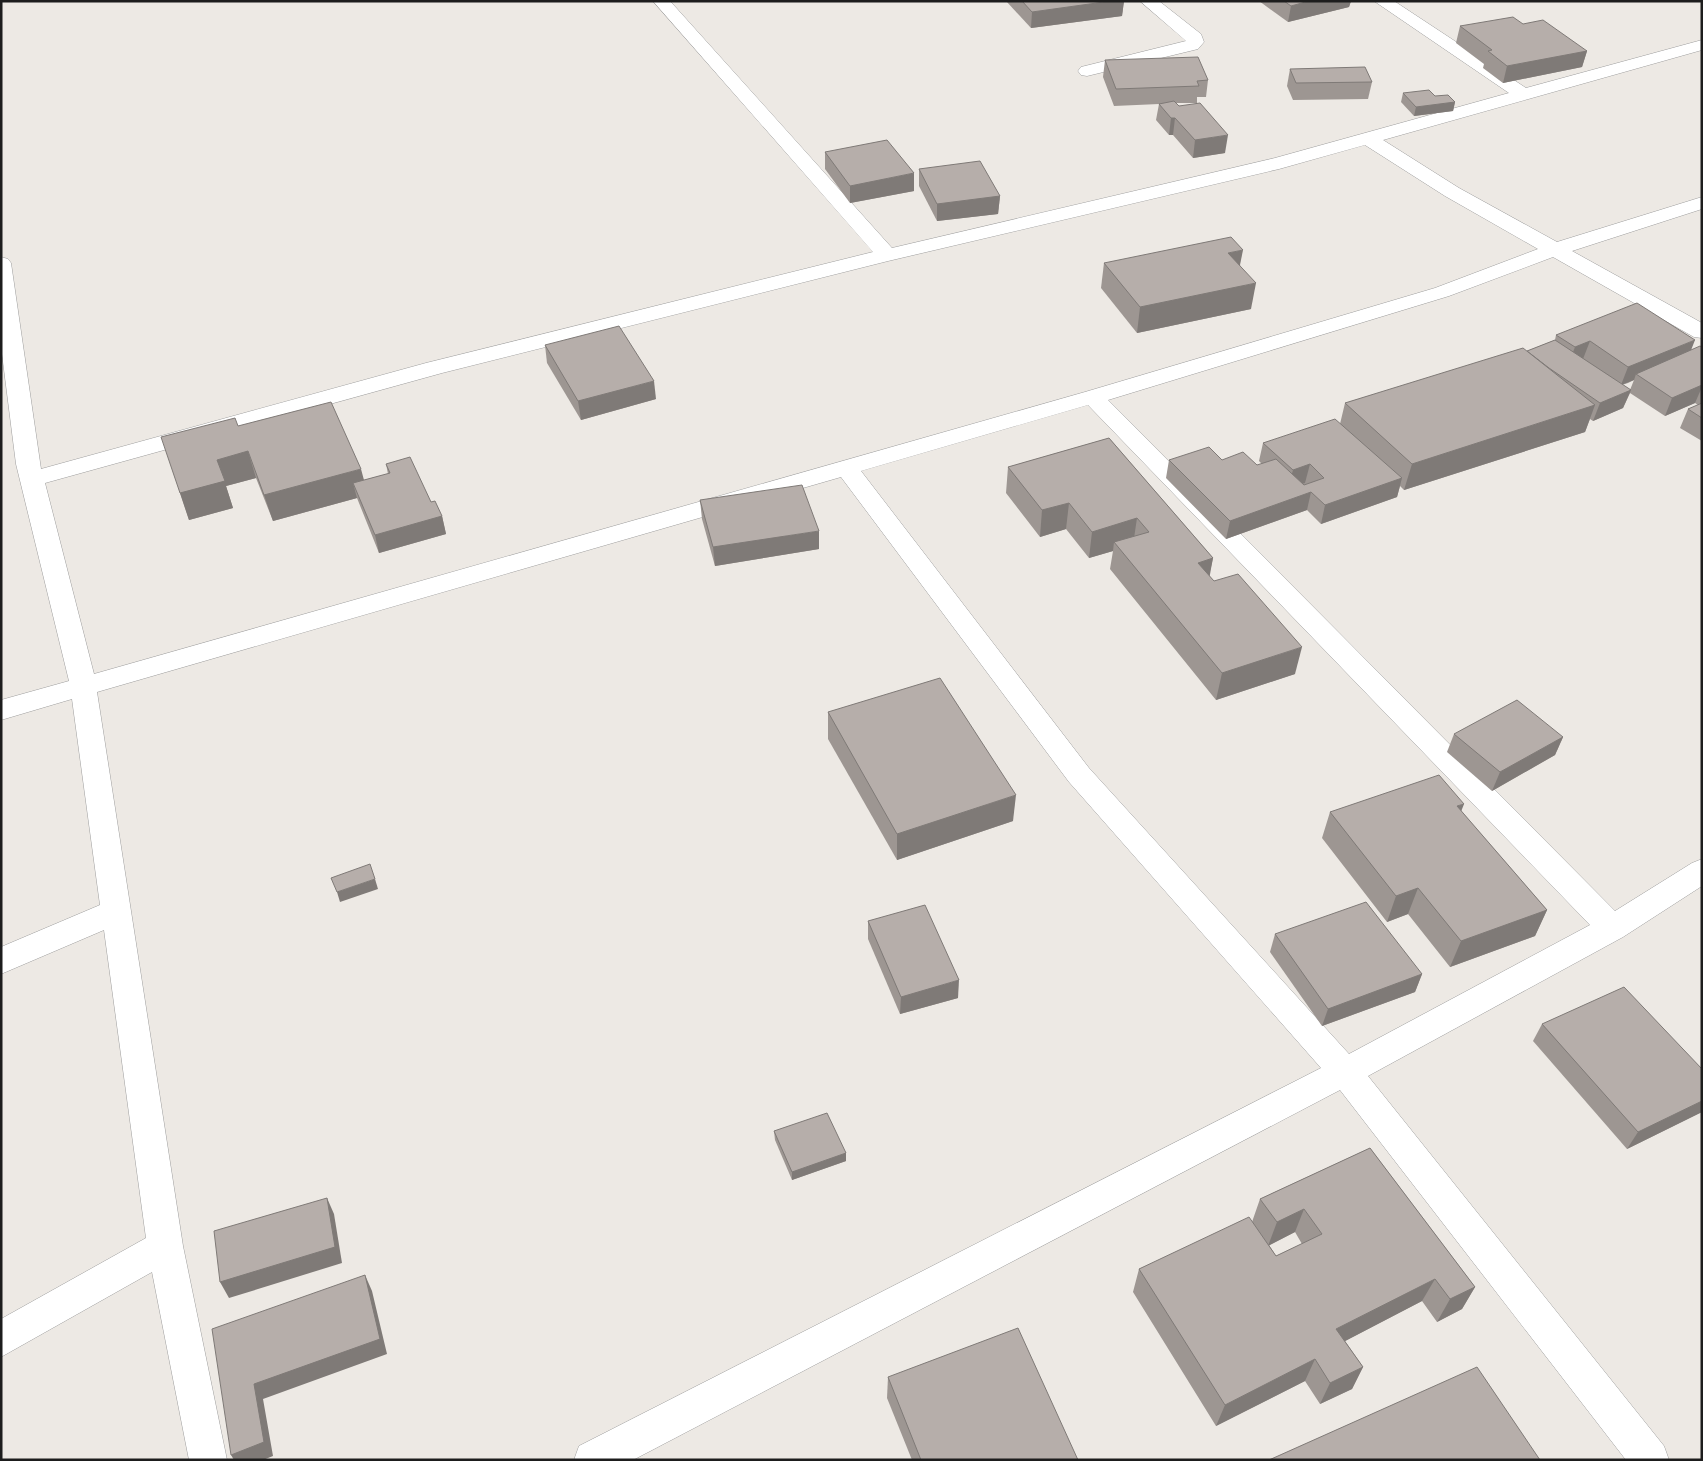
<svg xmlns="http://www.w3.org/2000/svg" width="1703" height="1461" viewBox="0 0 1703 1461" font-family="Ubuntu,sans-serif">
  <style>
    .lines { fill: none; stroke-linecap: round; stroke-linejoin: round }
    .street-casing { stroke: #9e9e9e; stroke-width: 1 }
    .street { fill: #fff; fill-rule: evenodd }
    .wall { fill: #9d9692; fill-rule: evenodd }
    .shaded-wall { fill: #7f7a77 }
    .building { fill: #b6aeaa; stroke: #7f7a77 }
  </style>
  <rect width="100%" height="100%" fill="#ede9e4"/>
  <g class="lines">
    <defs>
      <g id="street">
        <path d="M653,1H670L892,248L1275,158L1509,93L1374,1H1394L1526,88L1702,40V50L1383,140L1459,188L1557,242L1702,197V209L1572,251L1702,323V338L1694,337L1553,257L1449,296L1108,400L1615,911L1692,863L1702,859V886L1623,937L1368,1076L1664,1446L1669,1460H1626L1340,1090L633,1460H574L579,1446L1321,1068L1069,782L841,477L97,692L183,1246L227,1460H189L152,1272L1,1357V1319L146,1238L104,930L1,974V947L100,905L72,699L1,720V700L69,681L16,464L1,346V257L8,259L11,263L41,469L426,363L873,252ZM1365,145L1445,196L1538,249L1435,288L1085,392L94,674L45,483L442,373L888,261L1279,169ZM1088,405L1590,925L1349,1054L1089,768L861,471Z"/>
        <path d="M1140,1H1159L1201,34L1204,42L1198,49L1087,76L1081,75L1078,71L1081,67L1186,41Z"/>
      </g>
    </defs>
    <use href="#street" class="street-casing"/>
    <use href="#street" class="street"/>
  </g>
  <g class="wall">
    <path d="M1006,1H1124L1122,16L1031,28Z"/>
    <path d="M1259,1H1351L1349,7L1288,22Z"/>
    <path d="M1523,24L1587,51L1582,67L1503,83L1483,68L1484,64L1456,43L1460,26Z"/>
    <path d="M1105,60L1208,80L1206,97H1197V103H1176L1225,153L1193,158L1173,135H1169L1156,120L1159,104L1114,106L1103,77Z"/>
    <path d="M1290,69L1372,82L1368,99L1293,100L1287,86Z"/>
    <path d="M1403,93L1435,96L1455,102L1453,111L1414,116L1401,102Z"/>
    <path d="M825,152L914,191L850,203L825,169Z"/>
    <path d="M919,169L1000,196L998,214L937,221L919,186Z"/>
    <path d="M1104,263L1240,265L1251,309L1137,333L1101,288Z"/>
    <path d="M1556,335L1691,350L1702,347V441L1680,428L1688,409L1698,405L1695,403L1665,416L1630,393L1623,408L1593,421L1590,419L1585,432L1404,490L1400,486L1397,497L1321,524L1307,510L1226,539L1166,478L1169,460H1222L1257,465L1262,464L1259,461L1263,443L1340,424L1345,403L1527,351L1555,340ZM1634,380L1630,390L1622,385L1628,383Z"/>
    <path d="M545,345L656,399L581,420L547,363Z"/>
    <path d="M238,426L364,480L388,474L386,464L431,502L442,516L446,534L379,553L357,498L273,521L256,478L226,486L233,508L189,520L180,493Z"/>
    <path d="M1109,438L1213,558L1209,576L1295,674L1216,700L1110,569L1113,551L1089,558L1066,529L1040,537L1006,493L1008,467Z"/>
    <path d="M700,500L819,549L715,566L702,519Z"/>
    <path d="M828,712L1013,821L897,860L828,739Z"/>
    <path d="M1454,734L1563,737L1555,755L1492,791L1447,752Z"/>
    <path d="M1461,811L1547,910L1535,936L1450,967L1408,914L1387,922L1322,838L1330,812Z"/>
    <path d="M868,921L958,998L900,1014L868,939Z"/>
    <path d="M1275,934L1422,974L1415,992L1322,1026L1270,952Z"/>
    <path d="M1542,1024L1702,1069V1112L1627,1149L1533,1041Z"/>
    <path d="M774,1131L846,1153V1161L792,1180L775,1140Z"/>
    <path d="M1370,1148L1475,1287L1462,1309L1437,1322L1422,1301L1345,1341L1363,1367L1352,1389L1320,1404L1305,1381L1216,1426L1133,1292L1139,1269L1252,1222L1260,1199ZM1295,1232L1302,1244L1276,1256L1269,1245Z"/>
    <path d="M888,1377L1078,1460H912L887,1398Z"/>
  </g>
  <g class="shaded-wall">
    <path d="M1111,1H1124L1122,16L1031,28L1032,12Z"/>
    <path d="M1309,1H1351L1349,7L1288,22L1291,6Z"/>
    <path d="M1587,51L1582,67L1503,83L1507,66Z"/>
    <path d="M1455,102L1453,111L1414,116L1416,107Z"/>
    <path d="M1171,118H1175L1173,135H1169Z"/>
    <path d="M1228,135L1225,153L1193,158L1195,140Z"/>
    <path d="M914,173V191L850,203V186Z"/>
    <path d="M1000,196L998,214L937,221V204Z"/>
    <path d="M1243,250L1238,275L1228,253Z"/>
    <path d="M1256,283L1251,309L1137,333L1140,307Z"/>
    <path d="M1695,340L1688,358L1636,374L1634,380L1621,385L1628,367Z"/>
    <path d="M1590,341L1583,359L1568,365L1575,347Z"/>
    <path d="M654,381L656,399L581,420L578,401Z"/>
    <path d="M1702,385V387L1695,403L1665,416L1672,398Z"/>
    <path d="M1631,390L1623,408L1593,421L1600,403Z"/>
    <path d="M1595,405L1585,432L1404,490L1412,464Z"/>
    <path d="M248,451L256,478L226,486L233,508L189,520L180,493L217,460Z"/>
    <path d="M1310,464L1305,483L1288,488L1293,470Z"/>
    <path d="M361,469L368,495L353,483L357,498L273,521L264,495Z"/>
    <path d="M1402,478L1397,497L1321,524L1325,505Z"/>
    <path d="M1311,492L1307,510L1226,539L1230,521Z"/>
    <path d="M1069,503L1066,529L1040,537L1042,510Z"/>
    <path d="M442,516L446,534L379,553L375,535Z"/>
    <path d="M1137,518L1133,545L1114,542L1113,551L1089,558L1092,532Z"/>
    <path d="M819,531V549L715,566L713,547Z"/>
    <path d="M1213,558L1208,585L1198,563Z"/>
    <path d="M1302,647L1295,674L1216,700L1222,673Z"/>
    <path d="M1563,737L1555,755L1492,791L1500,772Z"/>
    <path d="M1016,795L1013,821L897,860V834Z"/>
    <path d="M1464,804L1454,830L1457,806Z"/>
    <path d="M375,879L378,889L340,902L337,892Z"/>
    <path d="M1418,888L1408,914L1387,922L1396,896Z"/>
    <path d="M1547,910L1535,936L1450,967L1461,941Z"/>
    <path d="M1422,974L1415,992L1322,1026L1328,1009Z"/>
    <path d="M959,980L958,998L900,1014L901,997Z"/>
    <path d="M1702,1101V1112L1627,1149L1638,1132Z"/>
    <path d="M846,1153V1161L792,1180V1172Z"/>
    <path d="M327,1198L334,1214L342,1263L229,1298L220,1282Z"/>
    <path d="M1304,1209L1295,1232L1268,1246L1277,1222Z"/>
    <path d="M365,1275L372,1291L387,1354L263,1399L273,1456L263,1460H234L231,1455L254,1384Z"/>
    <path d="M1435,1279L1422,1301L1326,1351L1336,1329Z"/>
    <path d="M1475,1287L1462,1309L1437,1322L1450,1299Z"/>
    <path d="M1315,1359L1305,1381L1216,1426L1225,1405Z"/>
    <path d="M1363,1367L1352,1389L1320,1404L1330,1383Z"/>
  </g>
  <g class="building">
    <path d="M1022,1H1111L1032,12Z"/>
    <path d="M1284,1H1309L1291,6Z"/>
    <path d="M1513,17L1523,24L1543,20L1587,51L1507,66L1488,51L1492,50L1460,26Z"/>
    <path d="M1198,57L1208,80L1197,81L1199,86L1116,89L1105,60Z"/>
    <path d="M1365,67L1372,82L1296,83L1290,69Z"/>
    <path d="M1429,90L1435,96L1448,95L1455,102L1416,107L1403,93Z"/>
    <path d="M1174,101L1179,106L1200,103L1228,135L1195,140L1175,118H1171L1159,104Z"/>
    <path d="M887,140L914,173L850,186L825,152Z"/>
    <path d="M980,161L1000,196L937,204L919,169Z"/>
    <path d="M1231,237L1243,250L1228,253L1256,283L1140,307L1104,263Z"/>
    <path d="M1637,303L1695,340L1628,367L1590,341L1575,347L1556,335Z"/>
    <path d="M619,326L654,381L578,401L545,345Z"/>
    <path d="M1555,340L1631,390L1600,403L1549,368L1527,351Z"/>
    <path d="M1700,346L1702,347V385L1672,398L1636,374Z"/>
    <path d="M1523,348L1595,405L1412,464L1345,403Z"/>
    <path d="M331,402L361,469L264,495L248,451L217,460L225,481L180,493L161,437L235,418L238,426Z"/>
    <path d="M1702,403V418L1688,409Z"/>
    <path d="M1335,419L1402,478L1325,505L1311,492L1230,521L1169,460L1209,447L1222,460L1243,452L1257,465L1276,459L1304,485L1324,478L1310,464L1293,470L1263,443Z"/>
    <path d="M1109,438L1213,558L1198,563L1214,581L1238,574L1302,647L1222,673L1114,542L1149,532L1137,518L1092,532L1069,503L1042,510L1008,467Z"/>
    <path d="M410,457L431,502L435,501L442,516L375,535L353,483L390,473L386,464Z"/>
    <path d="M802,485L819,531L713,547L700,500Z"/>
    <path d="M940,678L1016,795L897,834L828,712Z"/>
    <path d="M1517,700L1563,737L1500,772L1454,734Z"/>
    <path d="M1439,775L1464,804L1457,806L1547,910L1461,941L1418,888L1396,896L1330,812Z"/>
    <path d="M370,864L375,879L337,892L331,878Z"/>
    <path d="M1366,902L1422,974L1328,1009L1275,934Z"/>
    <path d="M925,905L959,980L901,997L868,921Z"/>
    <path d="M1624,987L1702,1069V1101L1638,1132L1542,1024Z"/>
    <path d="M827,1113L846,1153L792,1172L774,1131Z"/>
    <path d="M1370,1148L1475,1287L1450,1299L1435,1279L1336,1329L1363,1367L1330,1383L1315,1359L1225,1405L1139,1269L1249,1217L1276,1256L1322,1234L1304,1209L1277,1222L1260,1199Z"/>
    <path d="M327,1198L335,1247L220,1282L214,1231Z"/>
    <path d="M365,1275L380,1339L254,1384L264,1442L231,1455L212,1329Z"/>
    <path d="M1018,1328L1078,1460H921L888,1377Z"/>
    <path d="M1477,1367L1540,1460H1269Z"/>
  </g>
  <rect width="1703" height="1461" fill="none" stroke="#1d1d1d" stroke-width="5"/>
</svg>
